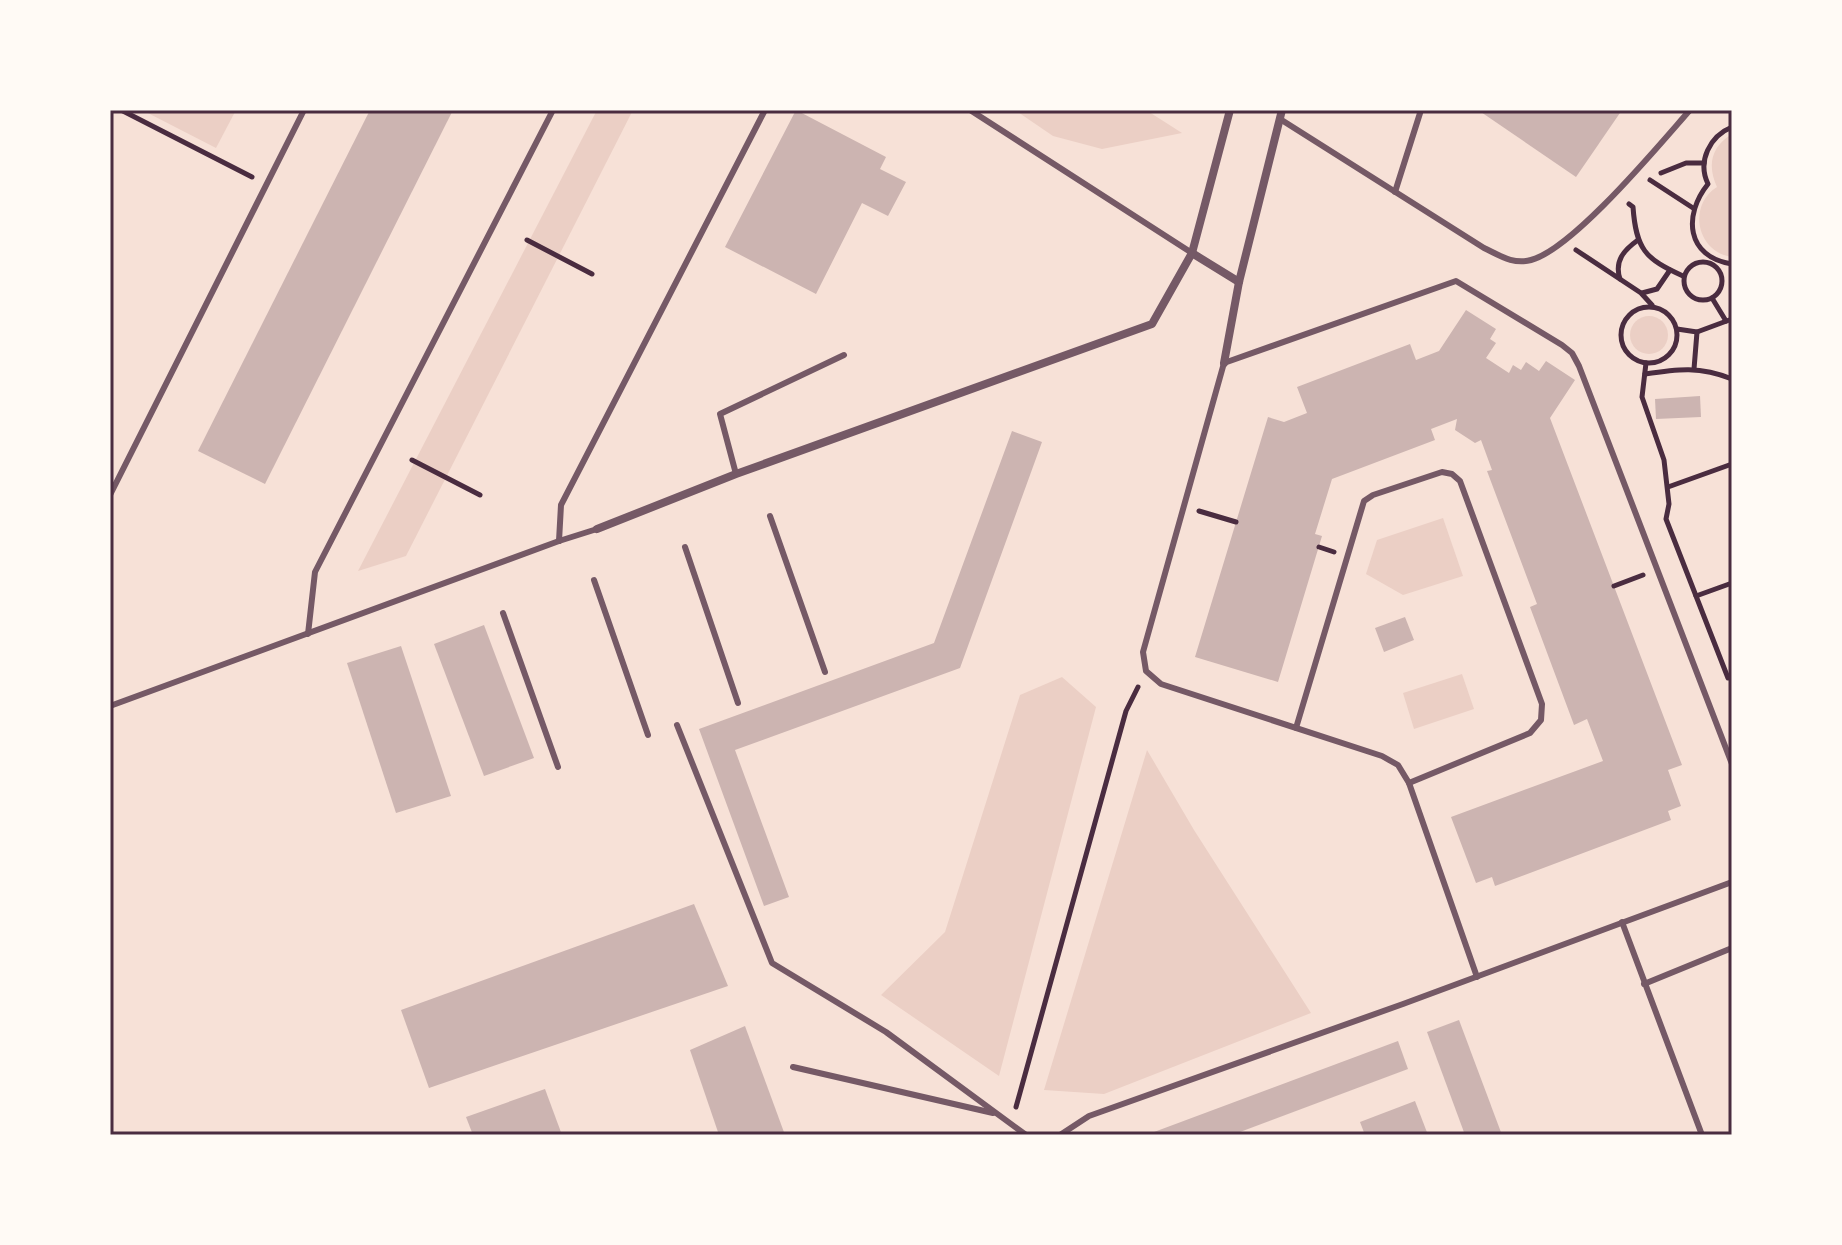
<svg xmlns="http://www.w3.org/2000/svg" width="1842" height="1245" viewBox="0 0 1842 1245" font-family="'Alegreya Sans',sans-serif">
  <style>
    .green { fill: #ebcfc5 }
    .building { fill: #ccb4b1 }
    .lines { fill: none; stroke-linecap: round; stroke-linejoin: round }
    .path { stroke: #4a2c40; stroke-width: 5 }
    .service { stroke: #755966; stroke-width: 6 }
    .minor { stroke: #755966; stroke-width: 8 }
    .neatline { fill: none; stroke: #4a2c40; stroke-width: 3 }
  </style>
  <rect width="100%" height="100%" fill="#f7e1d7"/>
  <g class="green">
    <path d="M142,110H236L216,148Z"/>
    <path d="M597,110H633L406,556L358,571Z"/>
    <path d="M1015,110H1146L1182,133L1102,149L1053,136Z"/>
    <path d="M1732,134V257C1697,252 1687,206 1717,187C1707,165 1711,147 1732,134Z"/>
    <circle cx="1649" cy="335" r="19"/>
    <path d="M1443,518L1463,576L1403,595L1366,574L1377,540Z"/>
    <path d="M1462,674L1474,709L1414,729L1403,693Z"/>
    <path d="M1062,677L1096,707L999,1076L881,995L945,932L1020,695Z"/>
    <path d="M1147,750L1194,830L1311,1013L1104,1094L1044,1090Z"/>
  </g>
  <g class="building">
    <path d="M370,110H453L265,484L198,451Z"/>
    <path d="M796,110L886,157L880,169L906,182L888,216L862,203L816,294L725,247Z"/>
    <path d="M1478,110H1622L1576,177Z"/>
    <path d="M1466,310L1496,329L1490,339L1496,343L1486,358L1509,373L1513,365L1521,370L1526,362L1539,371L1546,361L1575,380L1550,418L1682,765L1668,770L1681,806L1668,811L1671,820L1495,886L1492,877L1476,883L1451,817L1603,761L1587,719L1574,725L1530,607L1537,604L1487,471L1492,470L1481,440L1475,443L1455,430L1457,419L1431,429L1435,440L1332,479L1315,534L1322,536L1278,682L1195,657L1268,417L1284,422L1307,413L1297,387L1410,344L1416,360L1439,351Z"/>
    <path d="M1700,396L1701,417L1656,419L1655,399Z"/>
    <path d="M1012,431L1042,442L960,668L735,750L789,897L764,906L699,729L934,643Z"/>
    <path d="M1405,617L1414,640L1384,652L1375,628Z"/>
    <path d="M484,625L534,758L484,776L434,644Z"/>
    <path d="M401,646L451,796L396,813L347,663Z"/>
    <path d="M694,904L728,986L429,1088L401,1010Z"/>
    <path d="M1459,1020L1502,1135H1465L1427,1032Z"/>
    <path d="M745,1026L785,1135H719L690,1050Z"/>
    <path d="M1398,1041L1408,1069L1232,1135H1146Z"/>
    <path d="M545,1089L562,1135H473L466,1117Z"/>
    <path d="M1415,1101L1428,1135H1365L1360,1122Z"/>
  </g>
  <g class="lines">
    <g class="path">
      <path d="M121,110L252,177"/>
      <path d="M1732,127C1710,136 1697,161 1708,184C1683,215 1686,257 1732,264"/>
      <path d="M1661,173L1686,163H1704"/>
      <path d="M1650,180L1693,208"/>
      <path d="M1629,204L1633,207C1636,249 1645,259 1683,276"/>
      <path d="M527,240L592,274"/>
      <path d="M1576,250L1641,293L1652,305"/>
      <circle cx="1703" cy="281" r="19"/>
      <path d="M1620,279C1614,261 1624,250 1638,240"/>
      <path d="M1642,293L1657,289L1670,270"/>
      <path d="M1712,298L1726,321"/>
      <circle cx="1649" cy="335" r="28"/>
      <path d="M1677,329L1697,332L1732,319"/>
      <path d="M1646,363L1642,397L1664,460L1669,504L1666,519L1728,678L1732,677"/>
      <path d="M1694,369L1697,332"/>
      <path d="M1645,374C1678,369 1700,366 1732,379"/>
      <path d="M412,460L480,495"/>
      <path d="M1668,487L1732,464"/>
      <path d="M1199,511L1236,522"/>
      <path d="M1319,547L1334,552"/>
      <path d="M1614,586L1643,575"/>
      <path d="M1696,596L1732,583"/>
      <path d="M1016,1107L1126,711L1138,687"/>
    </g>
    <g class="service">
      <path d="M970,110L1192,253"/>
      <path d="M1280,119L1484,248C1499,255 1513,265 1531,260C1573,249 1659,145 1690,110"/>
      <path d="M1395,192L1421,110"/>
      <path d="M736,474L720,414L844,355"/>
      <path d="M110,495L304,110"/>
      <path d="M770,516L825,672"/>
      <path d="M559,541L561,505L765,110"/>
      <path d="M685,547L738,703"/>
      <path d="M594,580L648,735"/>
      <path d="M503,613L558,767"/>
      <path d="M308,634L315,572L553,110"/>
      <path d="M110,706L559,541L597,529"/>
      <path d="M677,725L772,963L886,1032L1026,1135"/>
      <path d="M1296,728L1364,501L1373,495L1442,472L1452,474L1460,481L1542,704L1541,720L1530,733L1409,783"/>
      <path d="M1622,922L1702,1135"/>
      <path d="M1477,977L1409,783L1398,765L1382,756L1161,684L1146,671L1143,652L1224,363L1456,281L1562,345L1572,353L1579,366L1732,764"/>
      <path d="M1644,984L1732,948"/>
      <path d="M793,1067L993,1113"/>
      <path d="M1060,1135L1089,1116L1403,1004L1732,882"/>
    </g>
    <g class="minor">
      <path d="M1192,253L1239,282"/>
      <path d="M1224,363L1239,282L1282,110"/>
      <path d="M597,529L736,474L1152,324L1192,253L1230,110"/>
    </g>
  </g>
  <rect width="1842" height="1245" fill="none" stroke="#fffaf5" stroke-width="224"/>
  <rect x="112" y="112" width="1618" height="1021" class="neatline"/>
</svg>
